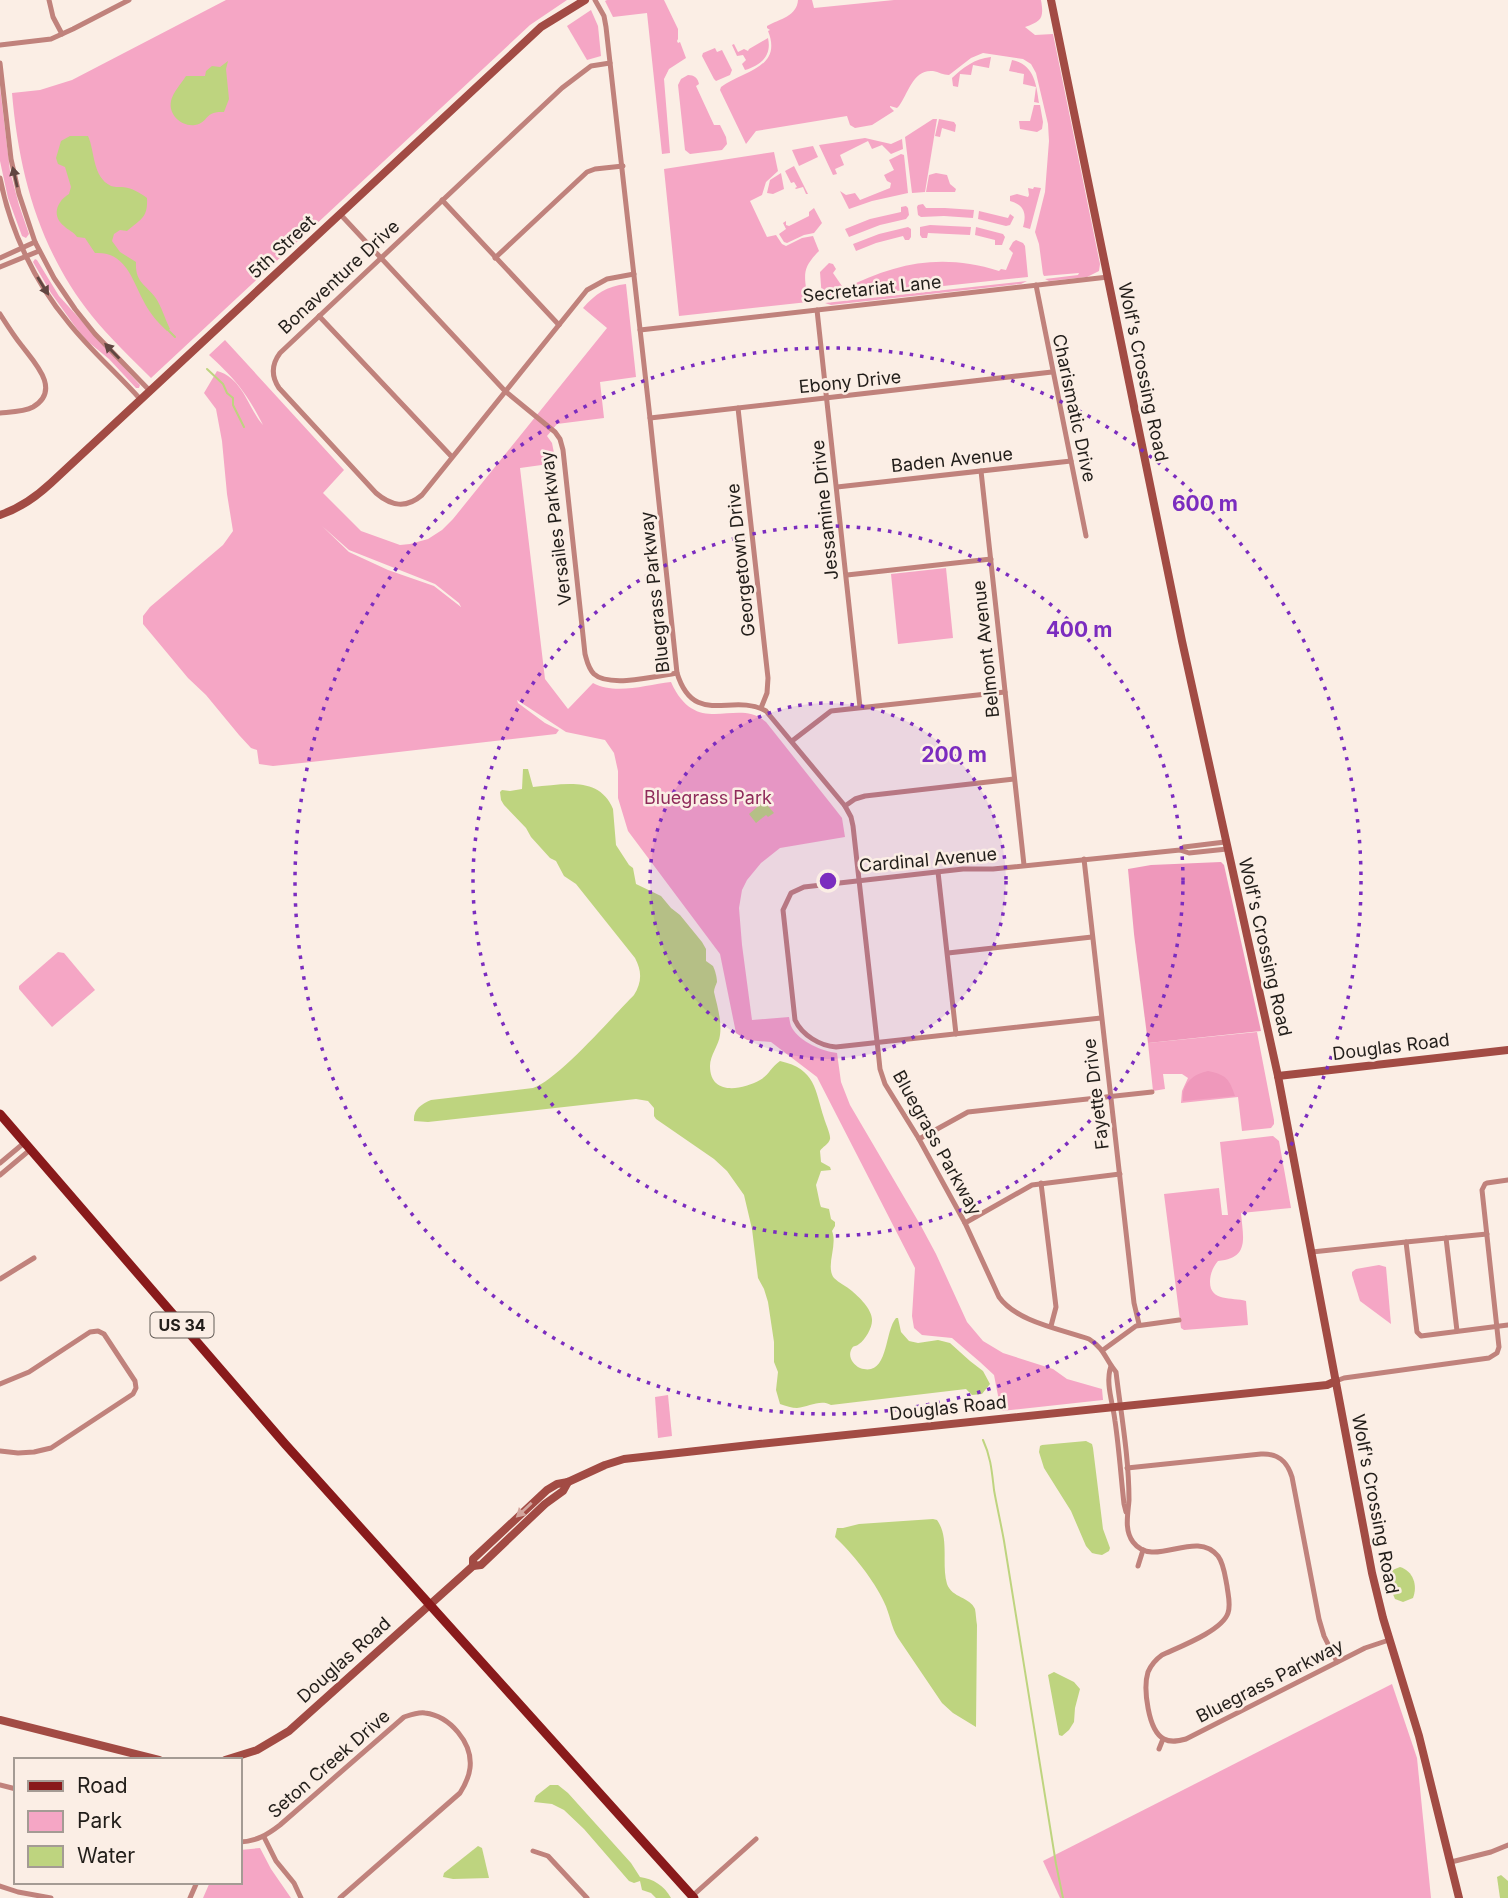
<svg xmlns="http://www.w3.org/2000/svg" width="1508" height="1898" viewBox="0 0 1508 1898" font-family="Inter,sans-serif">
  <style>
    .green { fill: #f5a6c5; fill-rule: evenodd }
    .forest { fill: #ef98bb }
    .water { fill: #bed47f }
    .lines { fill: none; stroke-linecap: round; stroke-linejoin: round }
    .stream { stroke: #bed47f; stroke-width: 2 }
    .street { stroke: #c0827c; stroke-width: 5 }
    .secondary { stroke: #a24b44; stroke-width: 8 }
    .primary { stroke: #891a1b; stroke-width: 9 }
    .oneway { fill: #614641 }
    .oneway2 { fill: #d3a59d }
    .ring { fill: none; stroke: #7b2cbf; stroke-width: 3.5; stroke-dasharray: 3.5 7 }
    .labels { text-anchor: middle; stroke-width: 5; stroke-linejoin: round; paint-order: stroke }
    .shield { fill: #fbeee5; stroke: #635c57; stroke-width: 2 }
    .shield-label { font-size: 16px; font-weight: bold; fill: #221e1a }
    .street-label { font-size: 18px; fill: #221e1a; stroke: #fbeee5 }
    .park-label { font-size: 18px; fill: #8e2a5a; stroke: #fbeee5 }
    .centre { fill: #7b2cbf; stroke: #fbeee5; stroke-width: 3.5 }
    .ring-label { font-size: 21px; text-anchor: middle; font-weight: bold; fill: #7b2cbf; stroke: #fbeee5; stroke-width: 5; stroke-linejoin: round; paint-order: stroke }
  </style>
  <rect width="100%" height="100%" fill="#fbeee5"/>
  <g class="green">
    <path d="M226,0H567L530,25L151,378C131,358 110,338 92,316C40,251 19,175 12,93L40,90L72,80Z"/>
    <path d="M607,0H664L678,29V39L677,41L678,43L680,42L686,58L669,69L664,79L670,153L662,154L647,13L613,17L605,1Z"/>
    <path d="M798,0H812L814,8L894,0H1041C1044,18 1042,21 1025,27L1035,35L1053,34L1100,264L1099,271L1087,277L1049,281L1045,279L1078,275L1079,273L1044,276L1043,274L1039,244L1035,232L1045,192L1049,141L1048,124L1036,73L1031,64L1023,59L983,53L971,58L949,75C943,75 939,72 933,71C913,69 908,94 899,106L897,108L890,106V107L894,111L872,125L855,128L850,125L847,116L756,131L746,144L720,90L721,87C743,71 783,68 768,31L770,30L767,28V26C780,19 797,16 798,0Z"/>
    <path d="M591,10L598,26L601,56L587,60L567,26Z"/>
    <path d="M768,38C772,56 761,65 745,70L742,64L746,60L743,55L737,56L732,45L734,44L738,52L744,49L748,51L749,49Z"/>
    <path d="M715,48L717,52L722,50L732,70L730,75L716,81L714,79L702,56L703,53Z"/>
    <path d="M991,57L989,68L973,65L971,75L960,74L958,87L953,86L952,78C964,67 974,59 991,57Z"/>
    <path d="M1012,60C1034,65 1036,83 1039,103L1034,102L1036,87L1023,84L1024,74L1009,71Z"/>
    <path d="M688,75C694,75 698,78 699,84L696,86L714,125H720L726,137L727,144L722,150L690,154L685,150L678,85L681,79Z"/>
    <path d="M0,87L10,171L19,205L29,234L26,238L22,236L8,198L0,161Z"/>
    <path d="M1034,105H1040L1043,122L1042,129L1037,132L1020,129L1019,121H1030Z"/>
    <path d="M933,119H937L925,192L912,193L905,137Z"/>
    <path d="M939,119L954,122L956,125L955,132L942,128L940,137L935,136Z"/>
    <path d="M865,138L891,144L902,139L903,149L891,154L882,145L872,149L868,141L840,155L844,165L835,169L837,174L833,175L819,145Z"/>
    <path d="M813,146L818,157L799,166L792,150Z"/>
    <path d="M774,152L778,171L766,182L762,195L750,201L767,237L776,235L782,244L786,246L802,238L813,236L819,251C800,270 805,276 808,302L679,316L664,169Z"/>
    <path d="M901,154L904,155L908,193L872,201L849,209L840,191L846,195L855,193L860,200L890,188L891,183L887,181L884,175L894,170L889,160Z"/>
    <path d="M794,166L808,194H806L803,187L796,189L795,188L797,187L794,182L791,183L785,171Z"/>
    <path d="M781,173L784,189L773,194L767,193L770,180Z"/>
    <path d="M936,173L947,175L950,184L956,189L955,192H926L929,175Z"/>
    <path d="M1034,187L1041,188L1030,229L1023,227C1027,213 1024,205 1010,201V196L1017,194L1028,197L1029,195L1028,188L1033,189Z"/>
    <path d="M923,204L926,208H945L974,210L973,218L944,216L921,217L918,215L917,207L918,205Z"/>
    <path d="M906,206L908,208L909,215L906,219L880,225L849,237L845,229L870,219L901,212V207Z"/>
    <path d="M814,208L822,223L814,233L804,235L787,243L784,242L779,234L786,229L783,223L786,221V225L789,226L809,216V212Z"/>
    <path d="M979,211L1008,218L1010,214L1014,217L1010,225L1006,226L978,219Z"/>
    <path d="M930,225L971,227L970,235L928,233L927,238H922L920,235V227Z"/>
    <path d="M908,227L911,229V237L909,240H905L903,236L876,243L856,251L853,244L879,234Z"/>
    <path d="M976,227L1003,234L1005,237L1002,245H995V240L975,235Z"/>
    <path d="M1016,240L1023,243L1025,246L1028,277L822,299L820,272L829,263L833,264L836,269L833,273L844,289C896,263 941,253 999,271L1001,269L1006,270L1013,253L1009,249L1013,242Z"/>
    <path d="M35,259L37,260L59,296L140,385L139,388H136L109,359L86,340L74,325L51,293L33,262Z"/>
    <path d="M1027,281L1021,284L831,305L825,303Z"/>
    <path d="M626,284L636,377L600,382L604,418L557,424L547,436L552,443L556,463L520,468L545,679L568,709L593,683C615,695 646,685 671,682C697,740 737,696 766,722L835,809L842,818L845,837L780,848L761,863L747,880L742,890L739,908L742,945L752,1020L789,1017C790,1021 790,1025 792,1028C800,1042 822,1051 837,1053L841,1082L850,1105L921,1226L936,1254L967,1322L983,1341L1003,1353L1053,1369L1067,1379L1102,1389L1103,1400L1001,1411L994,1375L980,1362L952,1338L922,1335L914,1328L912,1316L915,1268L817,1077L771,1042L747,1040L736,1033L720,954L628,831L618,798V771L614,753L605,740L566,732L517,700L518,703L545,723L559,730L556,734L311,762L273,766L259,764L257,750L251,748L239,735L206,695L188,678L143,624V616L150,607L223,545L233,531L227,494L222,441L216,409L204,393L217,371C243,378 248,408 263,425C247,393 235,379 209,355L225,340L344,470L323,493L361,531L400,545L410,544L428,539L442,530L453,519L607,328L583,308C595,294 607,286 626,284ZM322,526L349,550L435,584L459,603L461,607L434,586L388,570L349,552Z"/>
    <path d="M946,568L953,638L898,644L891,574Z"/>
    <path d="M58,952L64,953L95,990L52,1027L19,989V986Z"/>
    <path d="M1257,1032L1274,1120V1124L1271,1128L1242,1131L1238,1097L1181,1103L1182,1091L1188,1078L1182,1074H1163L1165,1089L1153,1091L1148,1043Z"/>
    <path d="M1273,1136L1279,1141L1291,1208L1241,1213C1243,1238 1250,1258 1218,1261C1213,1267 1210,1274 1210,1282C1210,1302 1232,1297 1246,1301L1248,1325L1184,1330L1181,1328L1164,1194L1219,1188L1222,1215H1228L1220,1142Z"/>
    <path d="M1379,1265L1386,1267L1391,1324L1360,1301L1352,1275V1272L1356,1269Z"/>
    <path d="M668,1395L672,1436L658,1438L655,1397Z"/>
    <path d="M1392,1684L1417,1758L1431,1898H1060L1043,1861Z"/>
    <path d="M260,1848L271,1869L291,1898H203L210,1882H240V1850Z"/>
  </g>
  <g class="forest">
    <path d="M1221,862L1224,865L1261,1031L1148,1043L1134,934L1128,869L1151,865Z"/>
    <path d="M1208,1071C1227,1075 1229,1079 1235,1096L1183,1101C1181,1084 1193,1074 1208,1071Z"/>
  </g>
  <g class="water">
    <path d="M228,61L226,69L229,99L224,112C203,111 210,122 195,125C182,127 168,115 171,101C173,92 181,84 186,76H205L206,71L212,66L220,67Z"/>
    <path d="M70,136H88C95,151 92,177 111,186C113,187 119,187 122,187C132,188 139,192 147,198C148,218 141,219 127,231L120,230L114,234L112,241L120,252L136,262C135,282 145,284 155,297C161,305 165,319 170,329L167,331C157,322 149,312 143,300C132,279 125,251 95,253L85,238L77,237C73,231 69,231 64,226C51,216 57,201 69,194L71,187L65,167L58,164L56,158L61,141Z"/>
    <path d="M523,769H528L533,787C562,785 599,775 613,809L616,845L629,865L633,868L636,884L661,896L671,908L680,915L702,942L706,949V961L713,966C715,970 717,977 717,982C716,985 714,988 714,992C717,1005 722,1021 720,1035C719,1045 710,1055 710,1066C710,1096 742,1090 760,1080C769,1075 771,1067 780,1061C816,1069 815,1090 824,1118C825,1122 831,1135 830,1139C829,1144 822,1147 820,1151L821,1162L830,1167L831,1170L821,1171L816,1185L820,1204L821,1207L829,1209L831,1219L835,1222V1226L832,1231C838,1246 825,1266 834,1278C839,1283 846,1286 852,1291C859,1297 873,1310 872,1321C872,1328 865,1340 859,1344C854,1348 854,1344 851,1350C848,1357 853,1365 860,1368C889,1378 884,1332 896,1318H898L901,1332L909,1341L918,1343L938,1340L950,1343L970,1361L983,1371L990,1384L982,1394L972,1395L966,1389L831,1405C820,1399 809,1407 797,1408C792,1408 786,1406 780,1404L776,1390L778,1372L774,1362V1342L768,1302L764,1289L758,1278L752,1229L744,1195L727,1171L714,1159L656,1119L654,1116V1108L648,1101L636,1099L428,1122L414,1121C413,1110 421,1104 431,1100L533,1088C558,1080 613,1016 634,995C642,982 642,971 635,958L576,884L564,876L556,861L550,858L531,837L526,828L504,805L501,800L500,792L502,790L510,791L522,789Z"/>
    <path d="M764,801L774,813L768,817L766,815L756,823L749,814Z"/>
    <path d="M1086,1441L1092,1444L1093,1448L1103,1529L1110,1548L1109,1551L1102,1555L1096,1554L1092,1553L1086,1546L1071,1511L1044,1468L1039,1452L1040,1446L1042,1445Z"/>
    <path d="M933,1519L937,1520C950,1538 941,1563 947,1584C952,1598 970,1597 975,1609C976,1614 976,1620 977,1625L976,1727L953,1713L942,1703L898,1638C891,1627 890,1614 884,1602C874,1580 852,1553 835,1537L837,1528H843L859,1524Z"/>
    <path d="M1400,1567C1413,1571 1418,1585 1413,1598L1403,1602L1395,1599L1389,1585L1390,1571Z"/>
    <path d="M1054,1672L1074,1682L1080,1689L1075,1708L1074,1722L1069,1730L1062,1736L1059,1735L1048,1675Z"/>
    <path d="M550,1785H558L568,1793L631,1863L640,1877C653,1879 664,1885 671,1898H656L651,1893L642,1890L640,1881L634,1883L629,1881L584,1829L564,1810L552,1804L534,1802L536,1796Z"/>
    <path d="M478,1846L482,1848L489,1878L453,1879L443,1877L444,1873Z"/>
    <path d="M1501,1875L1508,1881V1898H1500L1497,1877Z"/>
  </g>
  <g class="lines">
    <g class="stream">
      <path d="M168,330L175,337"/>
      <path d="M207,369L223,384L227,393L233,398V405L244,427"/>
      <path d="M983,1440C991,1457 992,1473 994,1490C997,1507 1001,1524 1004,1541L1056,1864L1063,1898"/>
    </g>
    <g class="street">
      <path d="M49,0L53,17L62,34"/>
      <path d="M595,0L604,16L606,27L650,418L677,673C694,728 732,692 766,711L845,806L851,817L853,826L878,1050L880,1069L885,1084L919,1139L965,1223L999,1297C1017,1322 1060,1329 1089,1339C1105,1349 1105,1359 1116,1372C1121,1414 1129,1457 1129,1500C1128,1514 1124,1530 1133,1542C1154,1570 1195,1528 1218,1556C1224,1564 1225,1576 1227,1586C1228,1595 1231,1604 1228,1613C1222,1631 1179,1647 1162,1655C1155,1660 1151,1665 1148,1672C1143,1688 1148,1731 1164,1739C1171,1743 1179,1741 1186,1739L1365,1648L1389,1640"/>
      <path d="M0,45L51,39L73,29L129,0"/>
      <path d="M0,63L11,159L19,194L35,242L54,278L75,309L95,334L150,391"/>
      <path d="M610,63L591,66L562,88L280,353C271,365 271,376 279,388L376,493C391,506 406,509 422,495L587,290L607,279L634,274"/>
      <path d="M0,178C10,230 34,281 68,322C90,350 117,373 141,400"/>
      <path d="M442,200L559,325"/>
      <path d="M340,214L505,391L555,432L560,439L563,450L585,654C587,661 588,668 594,674C609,688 658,676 677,673"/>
      <path d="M0,258L35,242"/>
      <path d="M495,258L587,172L595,169L623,166"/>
      <path d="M0,267L39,251"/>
      <path d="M1036,285L1086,536"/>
      <path d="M817,310L860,707"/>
      <path d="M0,314C7,325 14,336 22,346C34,362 62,390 33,407C24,412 10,412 0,413"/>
      <path d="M319,316L452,457"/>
      <path d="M640,330L1108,277"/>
      <path d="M738,408L768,678L767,693L761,708"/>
      <path d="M650,418L1052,372"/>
      <path d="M981,471L1024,865"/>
      <path d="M837,487L1071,461"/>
      <path d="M847,575L991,559"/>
      <path d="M792,741L831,711L1005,692"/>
      <path d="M845,806L855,799L865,796L1014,779"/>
      <path d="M1180,850L1189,853L1227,849"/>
      <path d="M1084,859L1134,1303L1139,1324"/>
      <path d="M938,872L956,1034"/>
      <path d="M948,953L1092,937"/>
      <path d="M1101,1018L836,1047C820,1046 802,1035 795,1020L783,910L791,893L804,887L963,869H993L1180,850L1184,847L1225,842"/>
      <path d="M919,1139L968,1112L1152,1092"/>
      <path d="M0,1163L24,1143"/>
      <path d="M0,1175L31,1149"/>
      <path d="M1041,1183L1056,1307L1051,1326"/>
      <path d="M965,1223L1032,1185L1120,1174"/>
      <path d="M1487,1234L1406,1242L1417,1332L1421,1336L1508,1325"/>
      <path d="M1446,1238L1457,1331"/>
      <path d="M1312,1252L1406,1242"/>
      <path d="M0,1279L34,1258"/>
      <path d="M1103,1350L1136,1326L1179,1320"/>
      <path d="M1111,1366C1105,1383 1113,1403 1115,1421C1119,1448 1121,1477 1124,1504L1126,1512"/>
      <path d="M1336,1381L1344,1378L1489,1358L1497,1353L1499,1347L1482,1190L1485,1184L1487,1183L1508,1180"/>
      <path d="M0,1384L29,1372L90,1332L98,1331L104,1334L135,1381L136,1388L133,1394L51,1448L34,1452L18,1453L0,1451"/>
      <path d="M1127,1468L1261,1454C1278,1453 1287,1461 1292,1477L1319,1619L1324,1636L1337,1662"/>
      <path d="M1138,1566L1143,1550"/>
      <path d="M1159,1749L1163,1739"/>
      <path d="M0,1785L16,1789"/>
      <path d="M264,1837L276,1861L294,1883L301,1898"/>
      <path d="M240,1842C257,1841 267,1835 280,1825L404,1717C410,1715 418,1712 425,1713C450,1716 473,1743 470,1768C469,1777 465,1785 460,1793L340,1898"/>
      <path d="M533,1851L548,1856L587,1898"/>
      <path d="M1451,1862L1491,1852L1508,1845"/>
      <path d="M0,1886L18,1892L51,1898"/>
      <path d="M691,1897L756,1839"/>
      <path d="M190,1898L197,1882"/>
    </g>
    <g class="secondary">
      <path d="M1051,0L1182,641L1278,1076L1372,1573L1383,1618L1419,1736L1459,1898"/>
      <path d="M0,515C18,509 37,496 51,483L541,27L585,0"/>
      <path d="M1278,1076L1508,1050"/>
      <path d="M473,1566V1559L547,1490L557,1484L568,1482L605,1465L624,1459L759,1444L1327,1385L1336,1381"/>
      <path d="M0,1720L159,1760"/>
      <path d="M225,1760L257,1750L289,1731L473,1566L481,1565L545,1504L563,1491L568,1482"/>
    </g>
    <path class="primary" d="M0,1114L285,1444L694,1898"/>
  </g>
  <defs><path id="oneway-solid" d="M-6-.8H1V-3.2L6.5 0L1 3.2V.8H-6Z" transform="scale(1.75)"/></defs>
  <g class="oneway">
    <use href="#oneway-solid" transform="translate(15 177) rotate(-103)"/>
    <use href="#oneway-solid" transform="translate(43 286) rotate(58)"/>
    <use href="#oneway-solid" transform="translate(112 351) rotate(-134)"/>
  </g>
  <use class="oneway2" href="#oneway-solid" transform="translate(524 1510) rotate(137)"/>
  <circle cx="828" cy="881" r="178" fill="#7b2cbf" fill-opacity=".12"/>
  <g class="ring">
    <circle cx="828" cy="881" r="178"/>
    <circle cx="828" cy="881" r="355"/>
    <circle cx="828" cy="881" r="533"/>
  </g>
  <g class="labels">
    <rect class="shield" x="150.5" y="1312.5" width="63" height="25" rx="5"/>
    <g class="shield-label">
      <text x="182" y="1331">US 34</text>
    </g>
    <g class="street-label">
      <text transform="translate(282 247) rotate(-43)" y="6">5th Street</text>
      <text transform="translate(339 277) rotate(-43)" y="6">Bonaventure Drive</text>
      <text transform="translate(872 289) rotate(-6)" y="6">Secretariat Lane</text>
      <text transform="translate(1143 372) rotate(78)" y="6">Wolf's Crossing Road</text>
      <text transform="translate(850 382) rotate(-6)" y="6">Ebony Drive</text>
      <text transform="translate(1074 408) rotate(78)" y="6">Charismatic Drive</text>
      <text transform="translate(952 460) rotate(-6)" y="6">Baden Avenue</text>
      <text transform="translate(825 510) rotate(-96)" y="6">Jessamine Drive</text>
      <text transform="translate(556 528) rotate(-97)" y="6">Versailes Parkway</text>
      <text transform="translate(741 560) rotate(-96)" y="6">Georgetown Drive</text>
      <text transform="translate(655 592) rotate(-96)" y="6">Bluegrass Parkway</text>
      <text transform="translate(986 649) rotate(-96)" y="6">Belmont Avenue</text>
      <text transform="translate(928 860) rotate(-5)" y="6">Cardinal Avenue</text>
      <text transform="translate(1265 947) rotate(77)" y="6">Wolf's Crossing Road</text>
      <text transform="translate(1391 1047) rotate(-7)" y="6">Douglas Road</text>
      <text transform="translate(1096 1094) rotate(-97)" y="6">Fayette Drive</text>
      <text transform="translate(937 1143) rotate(61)" y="6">Bluegrass Parkway</text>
      <text transform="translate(948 1408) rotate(-6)" y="6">Douglas Road</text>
      <text transform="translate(1375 1504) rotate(79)" y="6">Wolf's Crossing Road</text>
      <text transform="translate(344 1660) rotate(-42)" y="6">Douglas Road</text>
      <text transform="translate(1270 1681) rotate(-27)" y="6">Bluegrass Parkway</text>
      <text transform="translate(329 1764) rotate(-41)" y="6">Seton Creek Drive</text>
    </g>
    <g class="park-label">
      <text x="708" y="804">Bluegrass Park</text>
    </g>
  </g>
  <circle cx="828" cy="881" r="10" class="centre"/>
  <g class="ring-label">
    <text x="1205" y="511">600 m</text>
    <text x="1079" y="637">400 m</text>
    <text x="954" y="762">200 m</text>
  </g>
  <rect x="14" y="1758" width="228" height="126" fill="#fbeee5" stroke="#a49b94" stroke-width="2"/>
  <rect x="28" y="1781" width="35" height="10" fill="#891a1b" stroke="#a49b94" stroke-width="2"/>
  <text x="77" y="1793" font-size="21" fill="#221e1a">Road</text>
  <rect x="28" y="1811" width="35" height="21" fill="#f5a6c5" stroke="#a49b94" stroke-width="2"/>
  <text x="77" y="1828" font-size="21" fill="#221e1a">Park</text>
  <rect x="28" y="1846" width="35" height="21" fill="#bed47f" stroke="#a49b94" stroke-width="2"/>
  <text x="77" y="1863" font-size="21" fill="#221e1a">Water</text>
</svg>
